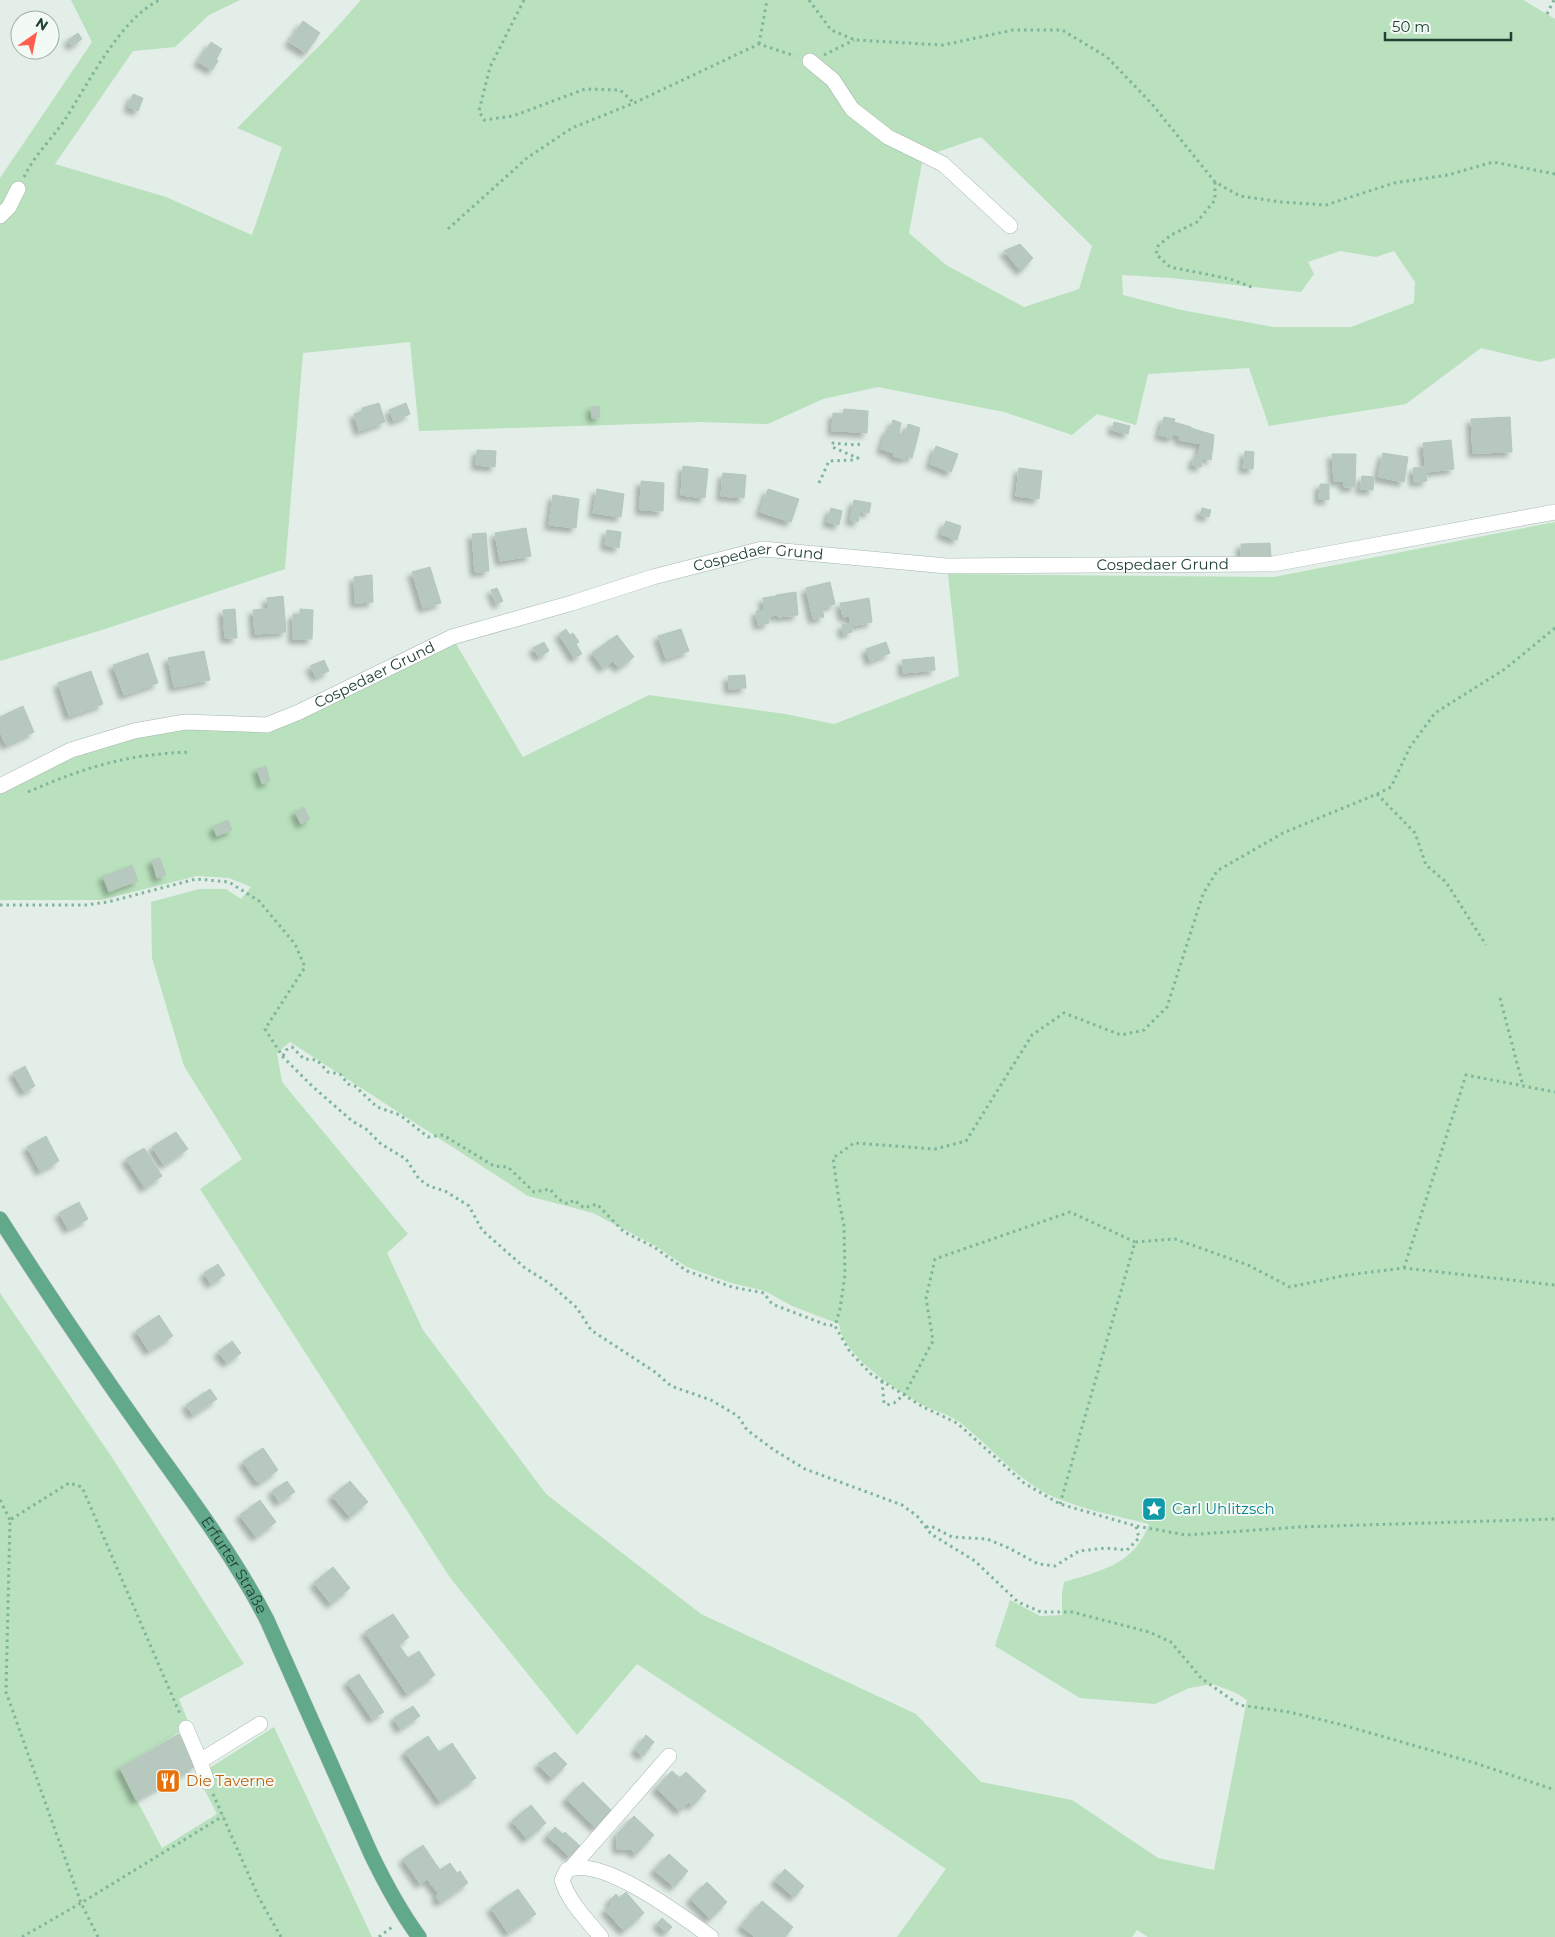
<svg xmlns="http://www.w3.org/2000/svg" width="1555" height="1937" viewBox="0 0 1555 1937" font-family="Montserrat,sans-serif">
  <style>
    .green { fill: #b9e1bd; fill-rule: evenodd }
    .building { fill: #b7c9bf; stroke: #b4c8bc; filter: url(#shadow) }
    .lines { fill: none; stroke-linecap: round; stroke-linejoin: round }
    .minor-casing { stroke: #a4b7ad; stroke-width: 16 }
    .major-casing { stroke: #c1cac6; stroke-width: 16 }
    .path { stroke: #7fb59b; stroke-width: 3; stroke-dasharray: 2.5 4; stroke-linecap: butt }
    .minor { stroke: #fff; stroke-width: 15 }
    .major { stroke: #62a88a; stroke-width: 15 }
    .labels { text-anchor: middle; stroke-width: 4; stroke-linejoin: round; paint-order: stroke }
    .street-label { font-size: 15px; fill: #204133; stroke: #f3faf5 }
    .culture-label { font-size: 15px; fill: #0d838f; stroke: #f3faf5; text-anchor: start }
    .food-label { font-size: 15px; fill: #c56008; stroke: #f3faf5; text-anchor: start }
  </style>
  <defs>
    <filter id="shadow"><feDropShadow dx="-4.5" dy="4.5" stdDeviation="2.5" flood-color="#0004"/></filter>
  </defs>
  <rect width="100%" height="100%" fill="#e2eee7"/>
  <g class="green">
    <path d="M71,0H240L209,15L175,47L133,51L55,164L166,197L252,235L282,147L237,128L328,37L361,0H1523L1555,19V358L1540,362L1481,348L1406,404L1269,426L1249,368L1148,374L1136,425L1097,414L1072,435L1004,412L878,387L823,399L768,424L699,422L419,431L410,342L303,353L285,569L102,630L0,661V178L92,42ZM981,137L1092,246L1079,289L1024,307L946,265L909,233L923,157ZM1340,251L1376,257L1394,251L1415,282L1414,303L1351,327H1273L1181,310L1123,295L1122,275L1171,278L1301,292L1314,274L1308,262Z"/>
    <path d="M1555,522V1937H1148L1137,1930L1132,1937H897L946,1869L837,1795L637,1664L577,1735L451,1579L200,1189L242,1159L184,1066L152,958L151,902L199,889H226L241,899L251,887L229,878L197,876L101,900H0V789L134,731L267,724L452,637L523,757L649,695L785,714L834,724L959,676L948,574L1274,577ZM290,1042L528,1196L593,1213L654,1245L687,1267L731,1283L765,1291L792,1306L839,1324C843,1356 895,1389 921,1404C934,1411 950,1414 962,1424C992,1448 1018,1481 1054,1497C1084,1510 1117,1516 1149,1524C1135,1564 1101,1571 1064,1582L1062,1593V1615L1040,1616L1010,1600L995,1646L1080,1698L1155,1704L1189,1688L1213,1684L1236,1693L1247,1700L1214,1870L1158,1858L1072,1800L981,1782L916,1714L701,1614L546,1494L423,1330L387,1253L408,1234L282,1082L277,1053Z"/>
    <path d="M0,1293L113,1459L244,1664L179,1699L190,1726L120,1768L162,1848L217,1814L202,1785L208,1769L274,1727L372,1937H0Z"/>
  </g>
  <g class="building">
    <path d="M303,21L320,33L306,53L289,42Z"/>
    <path d="M78,33L82,39L72,46L68,40Z"/>
    <path d="M211,42L222,49L216,59L218,61L212,70L198,62Z"/>
    <path d="M133,94L143,98L138,111L128,107Z"/>
    <path d="M1020,244L1033,258L1021,271L1004,251Z"/>
    <path d="M379,403L385,422L359,431L354,414L363,411L362,408Z"/>
    <path d="M406,403L410,414L394,421L389,410Z"/>
    <path d="M599,406L600,417L592,418L591,407Z"/>
    <path d="M844,409L868,411L867,433L842,431Z"/>
    <path d="M833,413L843,414L842,431H832Z"/>
    <path d="M1164,417L1175,419L1174,422L1191,427V428L1214,435L1213,446L1179,440L1180,436L1173,434L1172,438L1159,435Z"/>
    <path d="M1510,417L1512,452L1473,453L1471,419Z"/>
    <path d="M893,420L901,423L899,433L905,435L908,424L920,428L912,458L906,456L905,459L893,456L894,453L881,449L887,430H890Z"/>
    <path d="M1114,422L1130,426L1128,434L1112,430Z"/>
    <path d="M1451,440L1454,469L1426,472L1423,443Z"/>
    <path d="M1201,444L1213,446L1211,460L1198,456Z"/>
    <path d="M936,446L958,454L951,472L930,464Z"/>
    <path d="M477,450L496,451L495,467L476,465Z"/>
    <path d="M1245,451L1254,452L1253,469L1243,468Z"/>
    <path d="M1383,453L1408,457L1404,482L1378,477Z"/>
    <path d="M1332,454H1356L1355,487H1344V481H1334Z"/>
    <path d="M1195,456L1203,458L1201,467L1192,465Z"/>
    <path d="M683,466L708,469L705,498L681,495Z"/>
    <path d="M1426,467L1427,481L1414,482L1413,468Z"/>
    <path d="M1019,468L1042,471L1039,499L1016,496Z"/>
    <path d="M723,473L746,475L744,498L721,496Z"/>
    <path d="M1362,476L1374,477L1373,490L1360,489Z"/>
    <path d="M641,481L664,483L663,511L640,510Z"/>
    <path d="M1320,484H1329V500L1319,499Z"/>
    <path d="M597,489L624,494L621,517L593,513Z"/>
    <path d="M768,489L799,499L791,522L760,512Z"/>
    <path d="M553,495L579,499L576,528L549,525Z"/>
    <path d="M854,500L871,503L869,513L860,511L858,522L850,520Z"/>
    <path d="M831,508L842,511L839,525L827,522Z"/>
    <path d="M1202,508L1211,510L1209,517L1200,515Z"/>
    <path d="M946,521L961,526L957,540L941,534Z"/>
    <path d="M526,528L531,556L500,561L495,533Z"/>
    <path d="M607,530L621,532L619,548L605,545Z"/>
    <path d="M486,533L489,571L475,572L472,534Z"/>
    <path d="M1270,543L1271,557L1241,558V544Z"/>
    <path d="M430,567L441,603L423,608L412,572Z"/>
    <path d="M372,575L373,602L355,603L354,577Z"/>
    <path d="M830,582L835,604L822,608L824,617L813,619L806,588Z"/>
    <path d="M497,588L503,601L497,604L491,590Z"/>
    <path d="M796,592L798,615L778,617L776,595Z"/>
    <path d="M283,596L284,607L268,609L267,598Z"/>
    <path d="M776,596L778,615L769,616L768,610H764L763,598Z"/>
    <path d="M869,598L872,622L851,626L848,602Z"/>
    <path d="M848,602L850,616L843,617L840,603Z"/>
    <path d="M284,607L286,632L255,634L253,610Z"/>
    <path d="M235,609L237,638H225L223,610Z"/>
    <path d="M300,609L313,610L312,639H293V614H300Z"/>
    <path d="M768,610L769,623L758,625L756,611Z"/>
    <path d="M851,623L852,632L843,634L842,625Z"/>
    <path d="M566,629L570,635L573,633L579,642L576,644L582,654L574,658L559,634Z"/>
    <path d="M681,629L689,651L666,659L658,636Z"/>
    <path d="M617,635L634,657L619,668L613,661L603,668L592,653Z"/>
    <path d="M544,642L549,651L539,657L533,648Z"/>
    <path d="M886,642L890,653L870,661L866,649Z"/>
    <path d="M204,651L210,680L174,687L168,658Z"/>
    <path d="M148,653L158,683L124,695L113,665Z"/>
    <path d="M934,657L935,670L903,673L902,660Z"/>
    <path d="M324,660L329,671L316,677L310,666Z"/>
    <path d="M91,671L103,704L69,716L58,683Z"/>
    <path d="M745,675L746,688L729,689L728,676Z"/>
    <path d="M23,706L34,732L6,745L0,732V717Z"/>
    <path d="M266,766L270,781L262,784L257,769Z"/>
    <path d="M304,807L310,819L301,824L295,812Z"/>
    <path d="M228,820L232,830L217,836L213,827Z"/>
    <path d="M160,858L166,875L157,878L152,860Z"/>
    <path d="M132,865L135,873L118,879L115,872Z"/>
    <path d="M115,872L121,887L109,892L103,876Z"/>
    <path d="M135,873L138,881L121,887L118,879Z"/>
    <path d="M25,1066L35,1086L24,1092L13,1073Z"/>
    <path d="M176,1132L188,1149L164,1165L152,1147Z"/>
    <path d="M46,1136L59,1161L40,1171L27,1147Z"/>
    <path d="M144,1148L162,1176L145,1188L126,1159Z"/>
    <path d="M79,1202L88,1219L68,1229L59,1213Z"/>
    <path d="M218,1264L225,1275L211,1284L204,1273Z"/>
    <path d="M159,1315L173,1336L149,1351L136,1331Z"/>
    <path d="M232,1341L241,1353L227,1363L218,1352Z"/>
    <path d="M210,1389L217,1399L193,1415L186,1405Z"/>
    <path d="M263,1448L277,1469L257,1482L243,1462Z"/>
    <path d="M263,1448L278,1470L260,1483L244,1461Z"/>
    <path d="M287,1481L295,1492L279,1502L272,1491Z"/>
    <path d="M350,1481L368,1502L350,1517L332,1496Z"/>
    <path d="M260,1500L276,1522L256,1537L240,1515Z"/>
    <path d="M333,1567L350,1588L331,1604L314,1583Z"/>
    <path d="M393,1614L409,1637L399,1645L408,1658L419,1651L435,1675L407,1694L365,1632Z"/>
    <path d="M359,1674L384,1712L372,1719L347,1682Z"/>
    <path d="M413,1706L420,1716L400,1729L394,1718Z"/>
    <path d="M179,1734L196,1766L136,1800L120,1768Z"/>
    <path d="M646,1735L654,1742L643,1756L635,1750Z"/>
    <path d="M428,1736L439,1752L452,1743L476,1778L440,1802L405,1752Z"/>
    <path d="M555,1752L567,1764L552,1779L538,1764Z"/>
    <path d="M672,1771L680,1778L686,1772L706,1791L692,1806L688,1802L680,1811L656,1788Z"/>
    <path d="M583,1782L612,1811L596,1828L566,1799Z"/>
    <path d="M531,1805L546,1823L527,1839L512,1821Z"/>
    <path d="M634,1816L654,1835L636,1854L630,1849H617V1834Z"/>
    <path d="M555,1827L563,1834L555,1843L547,1836Z"/>
    <path d="M565,1832L580,1846L570,1857L555,1843Z"/>
    <path d="M423,1845L440,1870L420,1884L403,1859Z"/>
    <path d="M669,1854L688,1871L674,1887L654,1870Z"/>
    <path d="M450,1863L457,1873L460,1871L468,1883L442,1901H439L436,1898L438,1893L427,1879Z"/>
    <path d="M785,1869L804,1886L794,1897L775,1881Z"/>
    <path d="M707,1882L727,1902L710,1919L690,1899Z"/>
    <path d="M518,1889L536,1914L508,1933L491,1908Z"/>
    <path d="M626,1892L644,1913L624,1931L605,1910L612,1904L609,1901L616,1894L619,1898Z"/>
    <path d="M762,1901L793,1927L785,1937H755L741,1926Z"/>
    <path d="M662,1918L672,1927L666,1933L657,1924Z"/>
  </g>
  <g class="lines">
    <defs>
      <g id="minor">
        <path d="M810,61L833,80L852,109L888,137L943,164L1010,226"/>
        <path d="M0,216L9,207L18,189"/>
        <path id="s1" d="M0,786L71,750L134,731L185,722L267,725L299,712L452,637L572,603L653,577L762,549L947,566L1273,564L1555,512"/>
        <path d="M186,1728L200,1761"/>
        <path d="M207,1782L200,1761L260,1724"/>
        <path d="M572,1867L669,1756"/>
        <path d="M601,1937C587,1920 568,1901 562,1880L567,1870C602,1855 683,1917 711,1937"/>
      </g>
      <g id="major">
        <path id="s2" d="M0,1219C47,1293 97,1367 148,1439C190,1498 234,1556 267,1620L371,1854C385,1883 400,1911 419,1937"/>
      </g>
    </defs>
    <use href="#minor" class="minor-casing"/>
    <use href="#major" class="major-casing"/>
    <g class="path">
      <path d="M524,0L490,67L479,111L484,120L513,116L585,89L620,90L634,103"/>
      <path d="M809,0L831,30L855,40L943,45L1013,30H1062L1107,57L1152,104L1215,182L1240,196L1281,202L1326,205L1394,183L1448,175L1493,162L1555,174"/>
      <path d="M1547,14L1554,0"/>
      <path d="M759,44L767,0"/>
      <path d="M824,55L854,40"/>
      <path d="M24,177C34,156 50,141 64,121C87,86 121,17 160,0"/>
      <path d="M1215,182V200L1197,222L1171,235L1158,246L1156,254L1170,267L1230,279L1254,288"/>
      <path d="M448,229L527,158L572,128L634,103L759,44L795,56"/>
      <path d="M819,483L829,461L852,460L858,458L832,447L833,443L857,445L863,443"/>
      <path d="M1555,628L1505,669L1435,713L1410,747L1391,787L1377,794L1283,833L1217,871L1203,894L1167,1007L1144,1030L1121,1035L1064,1013L1032,1035L966,1141L935,1149L854,1143L833,1158L839,1201L844,1226L845,1275L840,1309L835,1326L850,1352L871,1374L923,1407L957,1423L1024,1483L1060,1504L1136,1526L1186,1535L1299,1527L1555,1519"/>
      <path d="M28,792C85,767 128,754 191,752"/>
      <path d="M1377,794L1415,833L1426,865L1446,882L1486,945"/>
      <path d="M0,905H85L108,902L196,879L229,882L259,901L295,944L305,967L265,1029L283,1057L312,1086L352,1121L366,1129L381,1144L406,1159L419,1179L429,1186L445,1191L469,1206L482,1230L525,1268L549,1283L577,1308L591,1330L655,1372L671,1386L711,1400L738,1416L747,1430L774,1450L805,1469L902,1505L917,1516L931,1534L975,1561L1018,1602L1041,1612H1072L1149,1632L1171,1642L1201,1678L1239,1705L1289,1712L1339,1724L1475,1763L1555,1790"/>
      <path d="M1500,998L1523,1086"/>
      <path d="M283,1056L286,1050L292,1047L304,1059L317,1060L328,1072L340,1074L348,1084L355,1086L377,1107L400,1115L428,1137L443,1135L494,1166L508,1167L534,1192L550,1189L558,1199L568,1204L574,1200L584,1208L597,1204L624,1232L654,1247L687,1271L732,1287L764,1293L772,1304L824,1324L835,1326"/>
      <path d="M1404,1268L1466,1075L1555,1092"/>
      <path d="M882,1381L884,1403L887,1405L894,1403L904,1395L933,1341L926,1298L935,1259L1070,1212L1135,1242"/>
      <path d="M0,1500L10,1520"/>
      <path d="M1060,1504L1135,1242L1175,1239L1248,1265L1290,1287L1347,1275L1404,1268L1555,1285"/>
      <path d="M926,1527L931,1526L952,1537L987,1539L1009,1548L1038,1564L1055,1566L1079,1551L1105,1548L1127,1550L1139,1538L1136,1526"/>
      <path d="M213,1794L258,1896L281,1937"/>
      <path d="M22,1937L81,1903L223,1816"/>
      <path d="M98,1937L81,1903L6,1692L10,1520L69,1483L82,1487L180,1714"/>
      <path d="M379,1937L392,1927"/>
    </g>
    <use href="#minor" class="minor"/>
    <use href="#major" class="major"/>
  </g>
  <defs>
    <symbol id="sight-square" viewBox="-11 -11 22 22"><rect x="-9" y="-9" width="18" height="18" rx="4" fill="#0f9aa8" stroke="#f3faf5"/><path d="M0-6L1.8-2.2L6-1.7L2.9 1.2L3.7 5.4L0 3.3L-3.7 5.4L-2.9 1.2L-6-1.7L-1.8-2.2Z" fill="#fff"/></symbol>
    <symbol id="restaurant-square" viewBox="-11 -11 22 22"><rect x="-9" y="-9" width="18" height="18" rx="4" fill="#e8710a" stroke="#f3faf5"/><path d="M-5-6h1v4h1v-4h1v4h1v-4h1v5L-1.5 .5V6h-2V.5L-5-1ZM5-6V6H3V1.5H1.5Q1.5-4 5-6Z" fill="#fff"/></symbol>
  </defs>
  <g fill-rule="evenodd">
    <use href="#sight-square" x="1140" y="1495" width="28" height="28"/>
    <use href="#restaurant-square" x="154" y="1767" width="28" height="28"/>
  </g>
  <g class="labels">
    <g class="street-label">
      <text dy="5" stroke="none"><textPath href="#s1" startOffset="802">Cospedaer Grund</textPath></text>
      <text dy="5" stroke="none"><textPath href="#s1" startOffset="1208">Cospedaer Grund</textPath></text>
      <text dy="5" stroke="none"><textPath href="#s1" startOffset="398">Cospedaer Grund</textPath></text>
      <text dy="5" stroke="none"><textPath href="#s2" startOffset="418">Erfurter Straße</textPath></text>
    </g>
    <g class="culture-label">
      <text x="1172" y="1514">Carl Uhlitzsch</text>
    </g>
    <g class="food-label">
      <text x="186" y="1786">Die Taverne</text>
    </g>
  </g>
  <g transform="translate(35 35) rotate(33)"><circle r="24" fill="#f3faf5" stroke="#9fb0a7"/>
  <path d="M0-4L9 19L0 12L-9 19Z" fill="#ff5d4f"/>
  <text y="-8" font-size="14" font-weight="bold" text-anchor="middle" fill="#204133">N</text>
  </g>
  <path d="M1385 32v8h126v-8" fill="none" stroke="#204133" stroke-width="2.5"/>
  <text x="1392" y="32" font-size="15" fill="#204133" stroke="#f3faf5" stroke-width="4" paint-order="stroke">50 m</text>
</svg>
